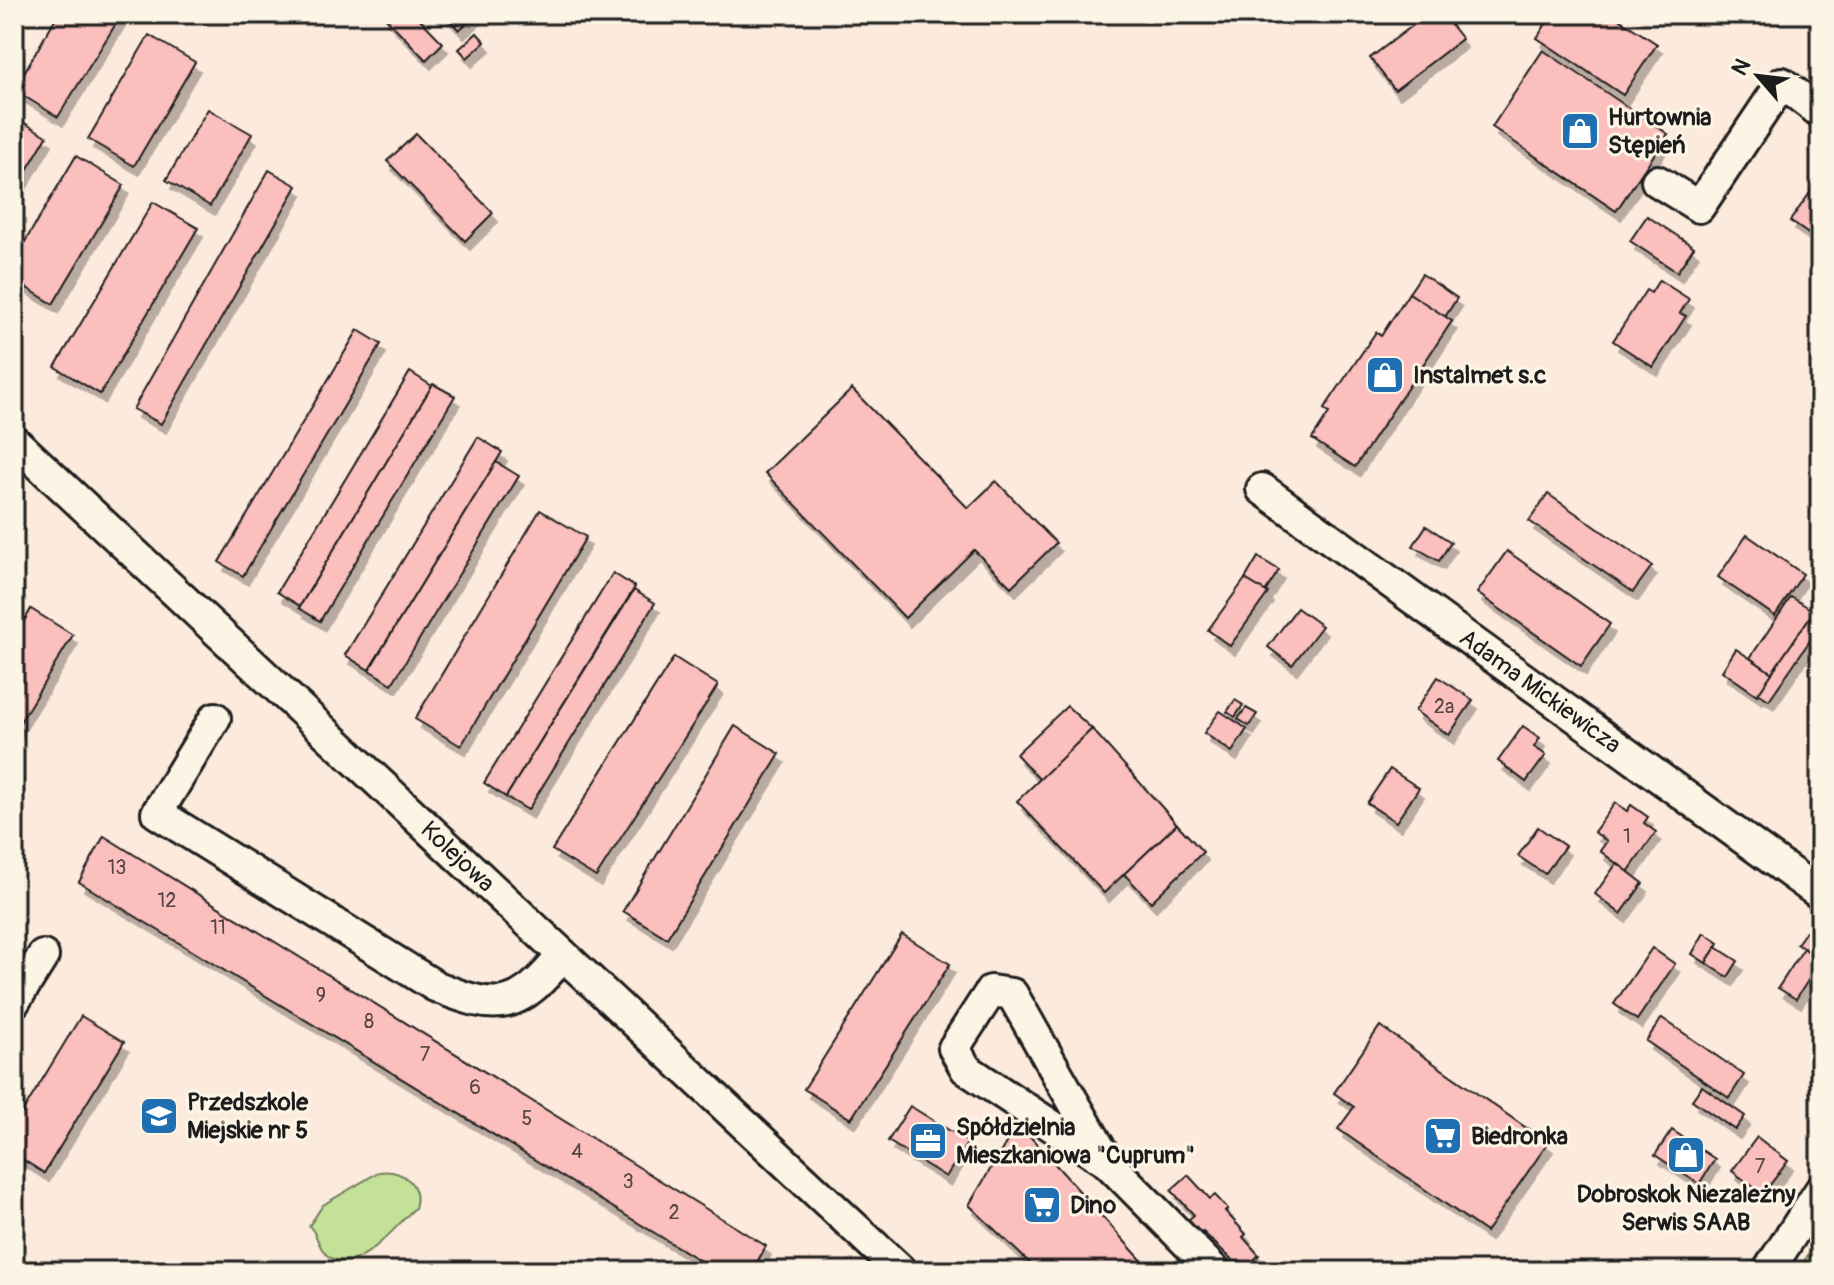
<svg xmlns="http://www.w3.org/2000/svg" width="1834" height="1285" viewBox="0 0 1834 1285" font-family="Pangolin,sans-serif">
  <style>
    .green { fill: #c4e198; stroke: #707e5a; stroke-width: 2 }
    .building { fill: #fbbfbd; stroke: #1c1c1c; stroke-width: 2; filter: url(#shadow) }
    .lines { fill: none; stroke-linecap: round; stroke-linejoin: round }
    .minor-casing { stroke: #1c1c1c; stroke-width: 36 }
    .minor { stroke: #fcf5e5; stroke-width: 30 }
    .labels { text-anchor: middle; stroke-width: 6; stroke-linejoin: round; paint-order: stroke }
    .number-label { font-size: 20px; fill: #544544 }
    .poi-label { font-size: 24px; font-weight: bold; fill: #1c1c1c; stroke: #fcf5e5; text-anchor: start }
    .street-label { font-size: 24px; fill: #1c1c1c; stroke: #fcf5e5 }
  </style>
  <defs>
    <filter id="shadow"><feDropShadow dx="5" dy="9" stdDeviation="0" flood-color="#0004"/></filter>
  </defs>
  <rect width="100%" height="100%" fill="#fceadd"/>
  <filter id="ink" filterUnits="userSpaceOnUse"><feTurbulence type="fractalNoise" baseFrequency=".0125" numOctaves="2"/><feDisplacementMap in="SourceGraphic" scale="16" xChannelSelector="R" yChannelSelector="G"/><feConvolveMatrix kernelMatrix="1 2 1 2 8 2 1 2 1" color-interpolation-filters="sRGB"/></filter>
  <g filter="url(#ink)">
    <g class="green">
      <path d="M379,1172C402,1169 422,1184 415,1208C396,1225 358,1278 328,1256C317,1248 318,1233 309,1226L323,1205Z"/>
      <path d="M1820,1236V1271H1798Z"/>
    </g>
    <g class="building">
      <path d="M58,14H122L58,117L14,90Z"/>
      <path d="M382,14H415L443,43L426,60Z"/>
      <path d="M444,14H477L459,30Z"/>
      <path d="M1428,14H1442L1462,39L1395,90L1370,58Z"/>
      <path d="M1552,14H1611L1657,44L1623,95L1537,38Z"/>
      <path d="M477,33L485,42L467,58L459,49Z"/>
      <path d="M149,35L195,62L134,166L88,139Z"/>
      <path d="M1543,50L1668,134L1616,211L1492,127Z"/>
      <path d="M208,109L252,134L210,206L166,180Z"/>
      <path d="M14,117L47,136L14,192Z"/>
      <path d="M416,134L493,213L465,241L387,161Z"/>
      <path d="M76,156L124,185L53,304L14,280V260Z"/>
      <path d="M269,170L297,186L161,424L133,409Z"/>
      <path d="M1812,190L1820,195V242L1790,221Z"/>
      <path d="M153,202L198,228L100,394L55,367Z"/>
      <path d="M1647,216L1694,247L1677,272L1630,241Z"/>
      <path d="M1422,274L1457,298L1445,317L1409,293Z"/>
      <path d="M1659,280L1689,299L1680,313L1686,316L1653,367L1613,341L1646,290L1651,293Z"/>
      <path d="M1409,293L1452,321L1355,467L1312,439L1329,413L1324,409L1376,332L1381,336Z"/>
      <path d="M358,330L381,344L243,576L219,562Z"/>
      <path d="M410,372L432,386L300,606L277,592Z"/>
      <path d="M433,384L455,396L320,621L299,608Z"/>
      <path d="M852,389L968,508L996,481L1056,543L1011,587L974,550L905,618L765,473Z"/>
      <path d="M478,437L502,452L369,670L345,655Z"/>
      <path d="M496,462L519,476L392,684L369,670Z"/>
      <path d="M1548,494L1652,566L1633,592L1529,521Z"/>
      <path d="M540,510L586,537L461,746L415,719Z"/>
      <path d="M1426,526L1451,542L1439,561L1413,546Z"/>
      <path d="M1747,535L1803,574L1775,616L1718,577Z"/>
      <path d="M1507,551L1610,624L1581,666L1477,593Z"/>
      <path d="M1258,557L1279,570L1265,592L1245,579Z"/>
      <path d="M613,573L635,587L506,797L484,783Z"/>
      <path d="M1245,579L1268,593L1230,646L1208,630Z"/>
      <path d="M634,590L655,603L528,810L506,797Z"/>
      <path d="M1791,597L1814,611L1772,673L1750,658Z"/>
      <path d="M1297,608L1322,626L1292,665L1268,647Z"/>
      <path d="M31,609L73,635L14,732V638Z"/>
      <path d="M1814,611L1820,615V626L1769,700L1758,693Z"/>
      <path d="M1736,649L1772,673L1757,695L1722,671Z"/>
      <path d="M674,657L718,685L596,877L552,850Z"/>
      <path d="M1438,677L1473,700L1449,735L1415,711Z"/>
      <path d="M1235,700L1243,705L1235,717L1227,712Z"/>
      <path d="M1067,706L1092,729L1040,780L1016,754Z"/>
      <path d="M1246,708L1257,714L1249,726L1238,719Z"/>
      <path d="M1220,711L1247,729L1232,752L1204,733Z"/>
      <path d="M735,726L780,754L667,938L623,911Z"/>
      <path d="M1523,726L1540,738L1534,747L1546,755L1526,782L1498,761Z"/>
      <path d="M1092,729L1177,824L1104,893L1017,801Z"/>
      <path d="M1390,769L1419,788L1396,822L1367,803Z"/>
      <path d="M1615,803L1627,811L1631,805L1648,817L1644,823L1656,832L1628,872L1600,851L1607,841L1594,832Z"/>
      <path d="M1177,824L1203,852L1151,902L1124,874Z"/>
      <path d="M1538,827L1565,846L1545,874L1518,856Z"/>
      <path d="M104,836L766,1246L752,1271H717L79,882Z"/>
      <path d="M1617,863L1643,883L1621,914L1595,894Z"/>
      <path d="M1814,920L1820,924V959L1797,944Z"/>
      <path d="M1704,933L1719,943L1706,963L1692,954Z"/>
      <path d="M902,934L950,964L851,1119L804,1089Z"/>
      <path d="M1716,947L1738,961L1728,977L1706,963Z"/>
      <path d="M1652,948L1675,964L1637,1020L1614,1004Z"/>
      <path d="M1804,948L1820,962L1796,999L1778,988Z"/>
      <path d="M81,1016L124,1042L44,1173L14,1154V1126Z"/>
      <path d="M1662,1018L1744,1075L1729,1098L1646,1041Z"/>
      <path d="M1380,1026L1548,1143L1486,1232L1338,1129L1354,1107L1334,1093Z"/>
      <path d="M1702,1086L1745,1116L1735,1130L1692,1100Z"/>
      <path d="M910,1106L968,1142L946,1177L888,1141Z"/>
      <path d="M1018,1123L1145,1264L1142,1271H1038L969,1205Z"/>
      <path d="M1672,1130L1715,1159L1699,1184L1655,1155Z"/>
      <path d="M1757,1137L1788,1161L1763,1194L1732,1171Z"/>
      <path d="M1188,1175L1210,1199L1215,1195L1228,1209L1225,1211L1246,1234L1243,1237L1259,1255L1243,1270L1203,1232L1201,1234L1188,1220L1194,1215L1171,1190Z"/>
    </g>
    <g class="lines">
      <defs>
        <g id="minor">
          <path d="M1657,181L1699,207L1782,83L1820,112"/>
          <path id="s1" d="M14,441L901,1271"/>
          <path id="s2" d="M1262,489L1820,894"/>
          <path d="M215,718L157,813L435,986C500,1013 518,1010 563,955"/>
          <path d="M14,1002L43,956"/>
          <path d="M1108,1163L1012,994L991,991L954,1048L966,1069L1108,1163L1215,1271"/>
          <path d="M1768,1271L1820,1191"/>
        </g>
      </defs>
      <use href="#minor" class="minor-casing"/>
      <use href="#minor" class="minor"/>
    </g>
  </g>
  <defs>
    <symbol id="shop-square" viewBox="-11 -11 22 22"><rect x="-9" y="-9" width="18" height="18" rx="4" fill="#1f6fb2" stroke="#fcf5e5"/><path d="M-5-2.5h2.3a2.7 3.5 0 0 1 5.4 0H5L5.5 6h-11ZM-1.5-2.5h3a1.5 2.3 0 0 0-3 0Z" fill="#fff"/></symbol>
    <symbol id="school-square" viewBox="-11 -11 22 22"><rect x="-9" y="-9" width="18" height="18" rx="4" fill="#1f6fb2" stroke="#fcf5e5"/><path d="M0-5L7-2L0 1L-7-2ZM-4 1L0 2.5L4 1V4Q0 6-4 4Z" fill="#fff"/></symbol>
    <symbol id="supermarket-square" viewBox="-11 -11 22 22"><rect x="-9" y="-9" width="18" height="18" rx="4" fill="#1f6fb2" stroke="#fcf5e5"/><path d="M-6-5.5h2.5l.6 2H6L4.5 2H-2.5L-4.4-4H-6ZM-1.5 3.2a1.3 1.3 0 1 0 .1 0ZM3 3.2a1.3 1.3 0 1 0 .1 0Z" fill="#fff"/></symbol>
    <symbol id="office-square" viewBox="-11 -11 22 22"><rect x="-9" y="-9" width="18" height="18" rx="4" fill="#1f6fb2" stroke="#fcf5e5"/><path d="M-6-3h4V-5.5h4V-3h4V5H-6ZM-1-4.5V-3h2v-1.5ZM-6 0V1H6V0Z" fill="#fff"/></symbol>
  </defs>
  <g fill-rule="evenodd">
    <use href="#shop-square" x="1558" y="109" width="44" height="44"/>
    <use href="#shop-square" x="1363" y="353" width="44" height="44"/>
    <use href="#school-square" x="137" y="1094" width="44" height="44"/>
    <use href="#supermarket-square" x="1421" y="1114" width="44" height="44"/>
    <use href="#office-square" x="906" y="1119" width="44" height="44"/>
    <use href="#shop-square" x="1664" y="1133" width="44" height="44"/>
    <use href="#supermarket-square" x="1020" y="1183" width="44" height="44"/>
  </g>
  <g class="labels">
    <g class="number-label">
      <text x="1444" y="713">2a</text>
      <text x="1627" y="843">1</text>
      <text x="117" y="874">13</text>
      <text x="167" y="907">12</text>
      <text x="218" y="934">11</text>
      <text x="321" y="1002">9</text>
      <text x="369" y="1028">8</text>
      <text x="425" y="1061">7</text>
      <text x="475" y="1094">6</text>
      <text x="527" y="1125">5</text>
      <text x="577" y="1158">4</text>
      <text x="1760" y="1173">7</text>
      <text x="628" y="1188">3</text>
      <text x="674" y="1219">2</text>
    </g>
    <g class="poi-label">
      <text x="1608" y="125">Hurtownia<tspan x="1608" dy="28">Stępień</tspan></text>
      <text x="1413" y="383">Instalmet s.c</text>
      <text x="187" y="1110">Przedszkole<tspan x="187" dy="28">Miejskie nr 5</tspan></text>
      <text x="956" y="1135">Spółdzielnia<tspan x="956" dy="28">Mieszkaniowa "Cuprum"</tspan></text>
      <text x="1471" y="1144">Biedronka</text>
      <text x="1686" y="1202" text-anchor="middle">Dobroskok Niezależny<tspan x="1686" dy="28">Serwis SAAB</tspan></text>
      <text x="1070" y="1213">Dino</text>
    </g>
    <g class="street-label">
      <text dy="8" stroke="none"><textPath href="#s2" startOffset="344">Adama Mickiewicza</textPath></text>
      <text dy="8" stroke="none"><textPath href="#s1" startOffset="608">Kolejowa</textPath></text>
    </g>
  </g>
  <rect width="1834" height="1285" fill="none" stroke="#fcf5e5" stroke-width="48"/>
  <rect x="24" y="24" width="1786" height="1237" fill="none" stroke="#1c1c1c" stroke-width="3" filter="url(#ink)"/>
  <g transform="translate(1758 76) rotate(298)" stroke="#fcf5e5" stroke-width="6" paint-order="stroke">
  <path d="M0-6L14 30L0 20L-14 30Z" fill="#1c1c1c"/>
  <text y="-12" font-size="22" font-weight="bold" text-anchor="middle" fill="#1c1c1c">N</text>
  </g>
</svg>
